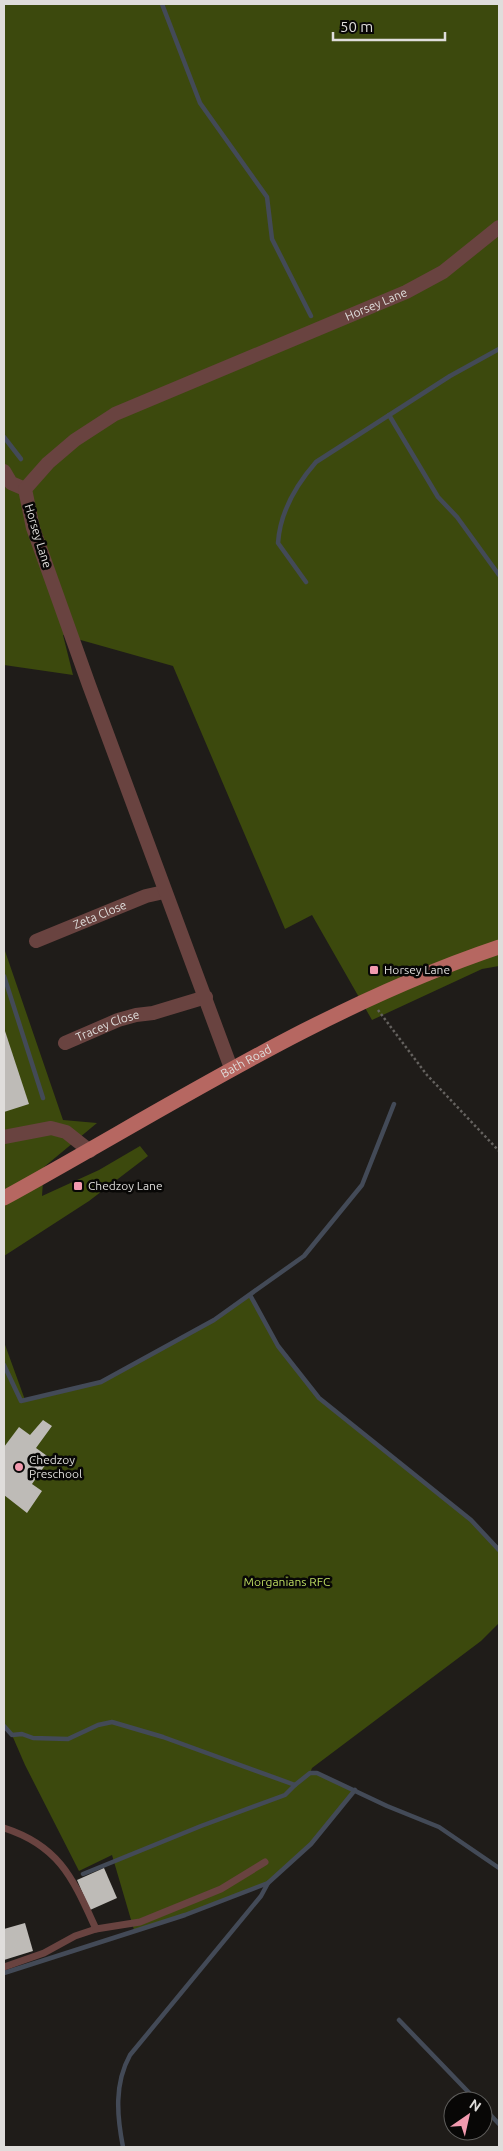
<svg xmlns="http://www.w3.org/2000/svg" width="503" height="2151" viewBox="0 0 503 2151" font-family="Ubuntu,sans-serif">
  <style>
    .green { fill: #3c490d }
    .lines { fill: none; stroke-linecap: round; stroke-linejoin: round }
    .stream { stroke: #434a57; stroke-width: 4.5 }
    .building { fill: #bebbb7 }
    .path { stroke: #65625f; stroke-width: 2.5; stroke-dasharray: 2.5 2.5; stroke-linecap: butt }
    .lane { stroke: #694340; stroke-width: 7 }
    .street { stroke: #694340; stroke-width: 14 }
    .primary { stroke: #b66761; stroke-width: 15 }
    .poi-dot { fill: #f29aaf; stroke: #080706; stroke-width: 2 }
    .labels { text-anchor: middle; stroke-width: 5; stroke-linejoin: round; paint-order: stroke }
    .street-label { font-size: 12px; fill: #dfdddb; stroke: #080706 }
    .poi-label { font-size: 12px; fill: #dfdddb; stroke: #080706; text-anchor: start }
    .park-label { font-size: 12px; fill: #bcda61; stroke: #080706 }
  </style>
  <rect width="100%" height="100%" fill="#1f1c19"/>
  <g class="green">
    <path d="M4,4H499V966L482,969L372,1020L312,915L285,929L173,666L63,635L73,675L4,665Z"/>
    <path d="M4,948L63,1120L97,1123L44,1167L42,1196L99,1170L140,1146L148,1156L89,1201L4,1256Z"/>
    <path d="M250,1295L278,1346L319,1398L471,1520L499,1550V1623L481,1641L312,1768L310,1773H317L355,1790L311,1844L268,1883L185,1915L134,1930L112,1855L79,1871L25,1765L12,1735L4,1726V1342L25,1400L101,1382L214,1320Z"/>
  </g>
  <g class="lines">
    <g class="stream">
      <path d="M162,4L200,103L267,197L272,239L311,316"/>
      <path d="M389,415L438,497L457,517L499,575"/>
      <path d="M4,437L21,459"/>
      <path d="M306,582L278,543C280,512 296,485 316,462L450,376L499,349"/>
      <path d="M4,976L43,1098"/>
      <path d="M250,1295L278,1346L319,1398L471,1520L499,1550"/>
      <path d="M4,1365L21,1401L101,1382L214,1320L304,1256L362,1185L394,1104"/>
      <path d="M4,1726L12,1735L22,1734L33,1738L68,1739L98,1725L112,1722L163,1737L295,1785L310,1773H317L387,1806L439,1827L499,1868"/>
      <path d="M83,1874L201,1826L285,1795L295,1785"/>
      <path d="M4,1973L185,1915L268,1883L311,1844L355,1790"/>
      <path d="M399,2020L477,2101"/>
      <path d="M483,2107L499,2124"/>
      <path d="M123,2147C117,2116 114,2084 130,2055L261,1896L268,1883"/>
    </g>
  </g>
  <g class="building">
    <path d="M4,1028L29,1104L4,1112Z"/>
    <path d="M43,1420L52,1426L36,1448L50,1458L32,1484L42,1491L27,1513L4,1495V1447L19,1427L30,1435Z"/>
    <path d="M104,1868L117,1898L90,1910L77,1880Z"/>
    <path d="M25,1923L33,1951L4,1960V1929Z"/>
  </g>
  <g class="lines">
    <path class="path" d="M378,1010L427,1075L499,1151"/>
    <g class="lane">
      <path d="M4,1828C60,1846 73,1879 96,1929L75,1936L44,1953L4,1967"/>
      <path d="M96,1929L140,1922L221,1889L265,1862"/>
    </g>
    <g class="street">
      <path d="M4,471L11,483L25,489"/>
      <path id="s1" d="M36,941L146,896L164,892"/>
      <path id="s2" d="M65,1043L118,1020L136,1015L153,1013L206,997"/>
      <path id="s3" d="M231,1068L89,685L33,528L25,489L48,463L75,440L115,414L406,292L443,272L499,227"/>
      <path d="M4,1137L51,1128L66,1132L90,1151"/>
    </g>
    <path class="primary" id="s4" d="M4,1198C166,1109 323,1006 499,947"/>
  </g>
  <g class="poi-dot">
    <rect x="369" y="965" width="10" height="10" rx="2.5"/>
    <rect x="73" y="1181" width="10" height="10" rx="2.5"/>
    <circle cx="19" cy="1467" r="5"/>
  </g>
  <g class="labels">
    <g class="street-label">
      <text dy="4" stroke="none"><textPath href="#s3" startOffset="1016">Horsey Lane</textPath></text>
      <text transform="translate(38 536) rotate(73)" y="4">Horsey Lane</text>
      <text dy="4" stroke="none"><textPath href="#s1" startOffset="69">Zeta Close</textPath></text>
      <text dy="4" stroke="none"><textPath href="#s2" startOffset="46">Tracey Close</textPath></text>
      <text dy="4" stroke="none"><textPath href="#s4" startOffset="278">Bath Road</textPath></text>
    </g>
    <g class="poi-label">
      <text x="384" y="974">Horsey Lane</text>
      <text x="88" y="1190">Chedzoy Lane</text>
      <text x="29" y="1464">Chedzoy<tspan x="29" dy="14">Preschool</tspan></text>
    </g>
    <g class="park-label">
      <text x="287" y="1586">Morganians RFC</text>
    </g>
  </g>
  <rect width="503" height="2151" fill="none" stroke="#dfdddb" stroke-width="10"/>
  <g transform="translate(468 2116) rotate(34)"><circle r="24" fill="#080706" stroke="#5e5d5b"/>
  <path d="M0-4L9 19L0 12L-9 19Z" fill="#f29aaf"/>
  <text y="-8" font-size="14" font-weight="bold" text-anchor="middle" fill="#dfdddb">N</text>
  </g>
  <path d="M333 32v8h112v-8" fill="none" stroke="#dfdddb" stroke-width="2.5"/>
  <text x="340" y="32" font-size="15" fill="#dfdddb" stroke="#080706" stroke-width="4" paint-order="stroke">50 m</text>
</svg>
